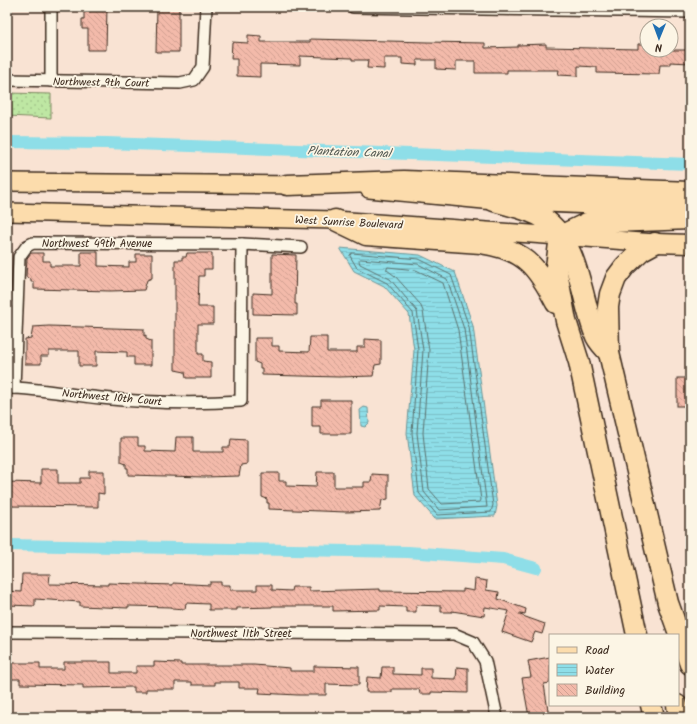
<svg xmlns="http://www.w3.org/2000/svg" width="697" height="724" viewBox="0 0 697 724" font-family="Kalam,sans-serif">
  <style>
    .green { fill: url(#green-dots); stroke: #7c8860 }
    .water { fill: url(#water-rules); stroke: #6d9697 }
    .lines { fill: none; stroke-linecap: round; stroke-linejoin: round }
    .shore { stroke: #5c726f; stroke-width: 1 }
    .canal { stroke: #8edee8; stroke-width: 12 }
    .building { fill: url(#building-back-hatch); stroke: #3b2a1e }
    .minor-casing { stroke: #3b2a1e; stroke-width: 14 }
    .primary-casing { stroke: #3b2a1e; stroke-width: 20 }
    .trunk-casing { stroke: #3b2a1e; stroke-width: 21 }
    .motorway-casing { stroke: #3b2a1e; stroke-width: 23 }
    .minor { stroke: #fcf5e5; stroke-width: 11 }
    .primary { stroke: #fcdcac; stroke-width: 17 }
    .trunk { stroke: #fcdcac; stroke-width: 18 }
    .motorway { stroke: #fcdcac; stroke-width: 20 }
    .labels { text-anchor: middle; stroke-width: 3.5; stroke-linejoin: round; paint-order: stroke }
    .street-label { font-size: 11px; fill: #3b2a1e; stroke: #fcf5e5 }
    .water-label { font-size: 12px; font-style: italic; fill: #505750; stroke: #fcf5e5 }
  </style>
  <defs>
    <pattern id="green-dots" width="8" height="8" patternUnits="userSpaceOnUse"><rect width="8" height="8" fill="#bee7a3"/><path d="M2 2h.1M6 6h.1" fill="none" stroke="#a4c68c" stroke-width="1.8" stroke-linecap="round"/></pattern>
    <pattern id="water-rules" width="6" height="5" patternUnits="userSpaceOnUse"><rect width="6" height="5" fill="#8edee8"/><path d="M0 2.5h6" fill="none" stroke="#7bbfc7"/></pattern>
    <pattern id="building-back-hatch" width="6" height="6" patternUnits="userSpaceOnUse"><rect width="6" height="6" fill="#f3baaa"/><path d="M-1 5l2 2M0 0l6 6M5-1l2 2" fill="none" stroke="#d1a092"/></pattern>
  </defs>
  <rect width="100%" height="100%" fill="#f9e3d3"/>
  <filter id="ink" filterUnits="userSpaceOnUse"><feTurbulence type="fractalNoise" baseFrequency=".025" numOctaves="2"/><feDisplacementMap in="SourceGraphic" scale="8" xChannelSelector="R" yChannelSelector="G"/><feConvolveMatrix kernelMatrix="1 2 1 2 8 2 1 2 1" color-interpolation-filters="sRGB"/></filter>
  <g filter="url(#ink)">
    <path class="green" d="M7,93L51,94V118L7,116Z"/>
    <g class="water">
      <path d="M340,248L420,255L455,272L473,326L497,506L495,516L435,519L415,496L407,433L414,350L409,314L384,286L354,271Z"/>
      <path d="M364,407L368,408L369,423L365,427L361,426L360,410Z"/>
    </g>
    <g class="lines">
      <g class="shore">
        <path d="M352,253L419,259L451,275L469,327L493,505L491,512L437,515L419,493L412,433L418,350L413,313L387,283L357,268L350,256Z"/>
        <path d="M361,259L418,264L447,279L464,329L487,507L439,510L424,492L417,433L423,350L417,311L390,279L360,264L359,261Z"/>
        <path d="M388,267L416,270L443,283L458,330L481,500L480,502L442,504L429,489L423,433L429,350L423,311L420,304L395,276L387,270Z"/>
      </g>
      <g class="canal">
        <path d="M7,142L106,143L690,164"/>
        <path d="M7,545L408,552L503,559L536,568"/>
      </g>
    </g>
    <g class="building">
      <path d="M84,7H107L106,50H88V29H82V19H84Z"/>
      <path d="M157,7H179V52H156Z"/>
      <path d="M248,35L261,36V42H310V39L427,42L485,43V48L518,47V45L546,44V47L638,49V44H647V50H690V63L670,62V65H660L659,74L597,73V67L578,66V76L558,75L559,70H507V73H475V61H456V70L436,69V60H417V65L402,64V58H384V69L367,68L368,60H352V58L300,56V65L260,64V77L237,76V59H231L232,42L248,43Z"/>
      <path d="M81,252H98V266L129,267V262H136V254H152V278L147,280L144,290L110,291L34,289V282H31V279L26,277L27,258L31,253H43V261H50V266H81Z"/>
      <path d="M187,253H212V269H204V276H199L198,307H213V324H198V354H203V361L211,362V378H186L185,372L175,370V260H182V257H186Z"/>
      <path d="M272,254L296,255L295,304H297V315L253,314V293L272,294Z"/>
      <path d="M49,326L144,329V336L146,335V339L151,341V365H134V357H127V352L96,351V366H79V351H49V356H41V364H25V339L31,338L33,327Z"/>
      <path d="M310,337H327V352H357V347H365V339L381,340V364L375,365L373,376L339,377L262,375V368H260V364L255,362V338H272V346H279V351L309,352Z"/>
      <rect x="677" y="378" width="13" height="28"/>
      <path d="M321,400H351V434H321V427H312V406H321Z"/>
      <path d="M176,437H193V452H223V447H230L231,439L247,440V464L241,465L239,476L205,477L128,475V468H126V464L121,462V438H138V446H145V451L175,452Z"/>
      <path d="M41,469H58V483H80V478H89V471H104V494L98,493V507L7,506V482L41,483Z"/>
      <path d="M317,472H334V487H364V482H371L372,474L388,475V499L382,500L380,511L346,512L269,509V503H267V499L262,497V473H279V481H286V486L316,487Z"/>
      <path d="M22,574H50L49,584L108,585V583L173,585V583L210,585V582H221V585H230V590H257V585H272V590L291,591L292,587H309V591L380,589V591L463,592V589L474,591L475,579L487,581L486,590L499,592L498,599L526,609L525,614L520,613V615L545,624L542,634L535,632L531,642L502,632L509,611L485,607L484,616L452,611V612H441V606L416,605V612H406V607L380,606V610L333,611V606H272V607L237,608V610H209V604L186,603L185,609L172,608V607L128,606V608L80,606V602L35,599V606L7,605V591L21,592Z"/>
      <path d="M550,657V683L544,684L549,717H529L522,678L531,677L528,661Z"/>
      <path d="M64,662H111V673H136V666H154V662L181,663V665H254L290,668V671H314V666L359,667V685L326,684V695H298L259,693L260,688H239V682H215V685H192V682H175V689H146V692H134V687L83,688V685L20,684V679H9V663H40V669H64Z"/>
      <path d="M382,667H393V674L421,675V668H431V678L456,679L457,667L468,668V693L431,692V694H420L419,689H392V692H366L367,677L381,678Z"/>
    </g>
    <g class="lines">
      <defs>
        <g id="minor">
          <path d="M51,7V81"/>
          <path d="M353,7L690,12"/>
          <path d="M7,80L180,83L194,80L203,67L206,7"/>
          <path d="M8,388C40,388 70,395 101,398C148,403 195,404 241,401L242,244"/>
          <path d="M14,388L19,257L27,246L33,243L242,244L301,247"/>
          <path d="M7,632L454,634L473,642L485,661L497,717"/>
        </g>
        <g id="primary">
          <path d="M7,182L301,185"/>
          <path d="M369,189L494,201L690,209"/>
          <path d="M7,212L335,220L655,243"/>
        </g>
        <path id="trunk" d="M655,243L690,244"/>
        <g id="motorway">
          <path d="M287,185L404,181L690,192"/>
          <path d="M494,201C510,206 529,209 543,218C580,244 580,295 595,334C597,341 604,347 609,353"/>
          <path d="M335,220L366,235L481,243C524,249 537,266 556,303"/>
          <path d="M560,236L556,267L566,321L579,362L637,635"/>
          <path d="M560,236L587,223L690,219"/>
          <path d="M655,243L642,250L625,266L616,278L610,294L608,307L609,353L668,603L690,664"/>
          <path d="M651,705L654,717"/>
          <path d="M677,705L679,717"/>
        </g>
      </defs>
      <use href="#minor" class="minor-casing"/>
      <use href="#primary" class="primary-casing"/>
      <use href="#trunk" class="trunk-casing"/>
      <use href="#motorway" class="motorway-casing"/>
      <use href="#minor" class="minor"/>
      <use href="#primary" class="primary"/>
      <use href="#trunk" class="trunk"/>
      <use href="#motorway" class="motorway"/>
    </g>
  </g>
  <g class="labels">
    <g class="street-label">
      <text transform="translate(101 82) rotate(1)" y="4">Northwest 9th Court</text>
      <text transform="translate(349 222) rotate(3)" y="4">West Sunrise Boulevard</text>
      <text x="97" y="247">Northwest 49th Avenue</text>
      <text transform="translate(112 397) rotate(5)" y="4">Northwest 10th Court</text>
      <text x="241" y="637">Northwest 11th Street</text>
    </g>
    <g class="water-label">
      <text transform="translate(349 152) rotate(2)" y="4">Plantation Canal</text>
    </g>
  </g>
  <rect width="697" height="724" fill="none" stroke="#fcf5e5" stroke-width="24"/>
  <rect x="12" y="12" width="673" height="700" fill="none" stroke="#3b2a1e" stroke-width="1.5" filter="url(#ink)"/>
  <rect x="549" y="634" width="130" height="72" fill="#fcf5e5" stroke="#afa495"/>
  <rect x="557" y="647" width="20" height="6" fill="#fcdcac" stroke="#afa495"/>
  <text x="585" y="654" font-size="12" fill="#3b2a1e">Road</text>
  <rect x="557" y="664" width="20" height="12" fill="url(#water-rules)" stroke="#afa495"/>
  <text x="585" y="674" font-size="12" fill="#3b2a1e">Water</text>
  <rect x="557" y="684" width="20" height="12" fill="url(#building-back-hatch)" stroke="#afa495"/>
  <text x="585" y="694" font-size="12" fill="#3b2a1e">Building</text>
  <g transform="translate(659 38) rotate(181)"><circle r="19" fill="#fcf5e5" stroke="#afa495"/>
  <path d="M0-3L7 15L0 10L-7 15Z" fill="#1f6fb2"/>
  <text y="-6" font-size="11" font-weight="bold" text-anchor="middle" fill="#3b2a1e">N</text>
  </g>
</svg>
